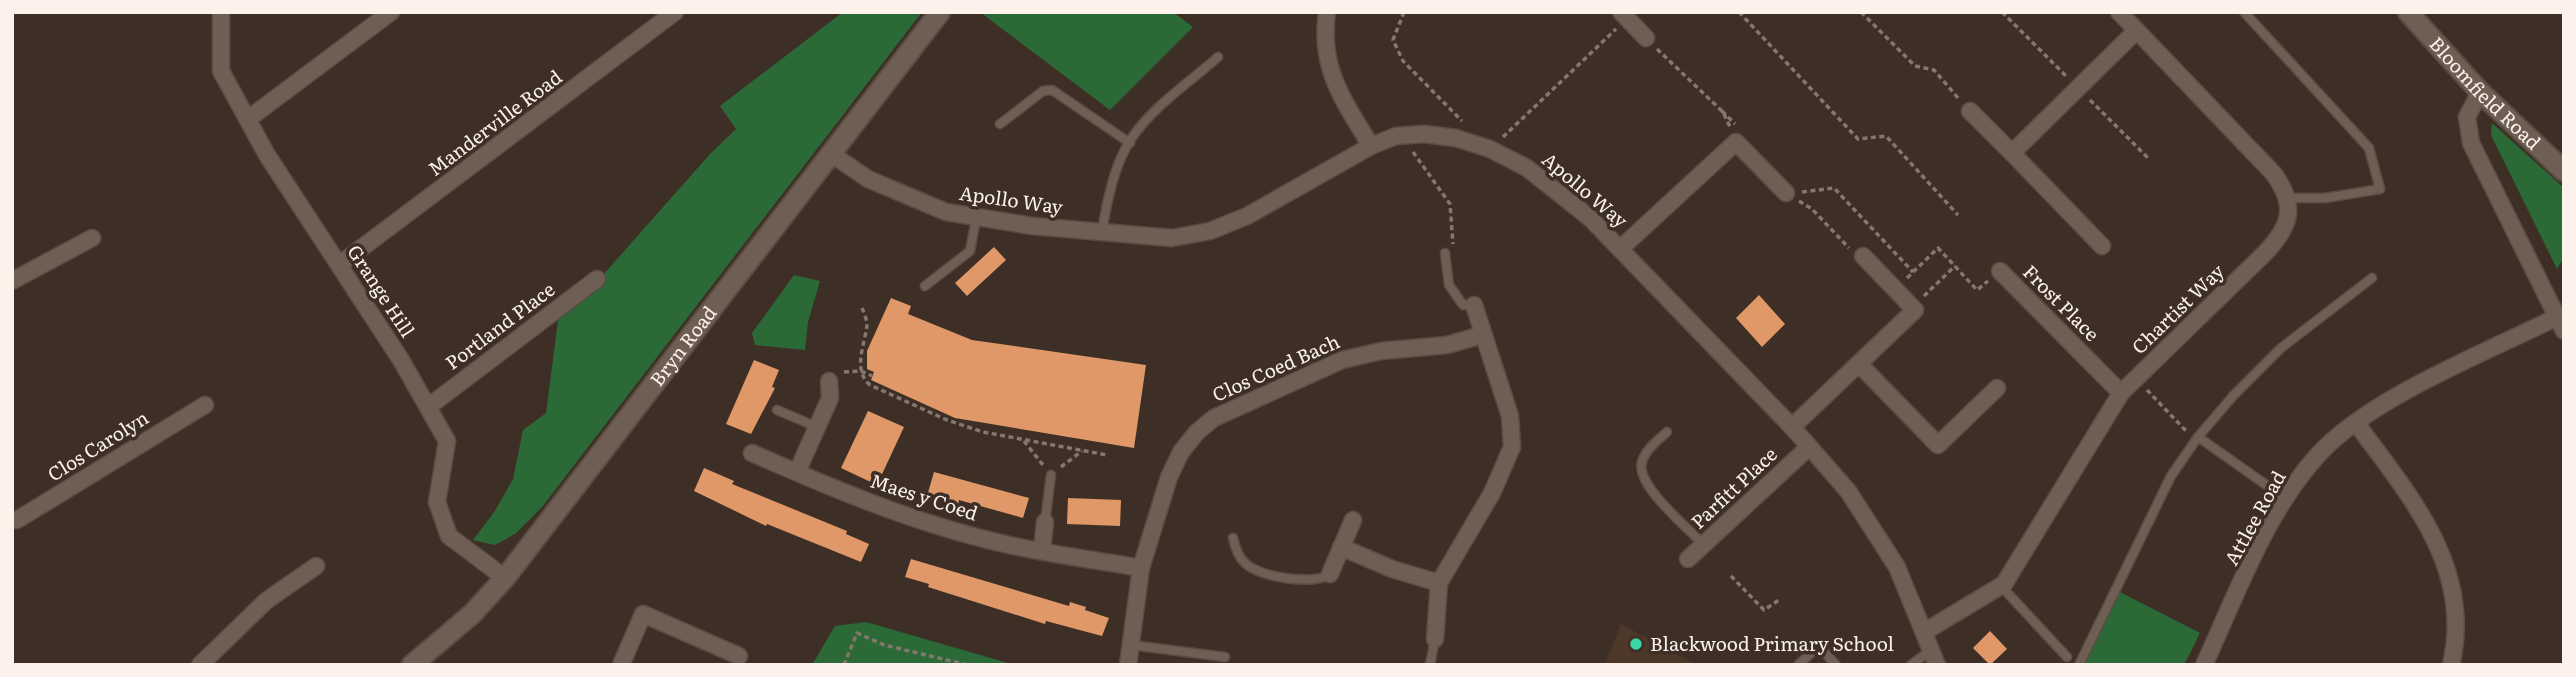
<svg xmlns="http://www.w3.org/2000/svg" width="2576" height="677" viewBox="0 0 2576 677" font-family="Literata,serif">
  <style>
    .built { fill: #4c3729 }
    .green { fill: #2b6937 }
    .building { fill: #e09868 }
    .lines { fill: none; stroke-linecap: round; stroke-linejoin: round }
    .service-casing { stroke: #594c43; stroke-width: 11 }
    .minor-casing { stroke: #594c43; stroke-width: 19 }
    .tertiary-casing { stroke: #594c43; stroke-width: 23 }
    .path { stroke: #84776e; stroke-width: 3.5; stroke-dasharray: 5 3.5; stroke-linecap: butt }
    .service { stroke: #6f5e53; stroke-width: 8 }
    .minor { stroke: #6f5e53; stroke-width: 16 }
    .tertiary { stroke: #6f5e53; stroke-width: 19 }
    .poi-dot { fill: #3bd4a4; stroke: #3e2f26; stroke-width: 2.5 }
    .labels { text-anchor: middle; stroke-width: 7; stroke-linejoin: round; paint-order: stroke }
    .street-label { font-size: 19px; fill: #fcf2eb; stroke: #3e2f26 }
    .poi-label { font-size: 19px; fill: #fcf2eb; stroke: #3e2f26; text-anchor: start }
  </style>
  <rect width="100%" height="100%" fill="#3e2f26"/>
  <path class="built" d="M1621,624L1696,665H1605Z"/>
  <g class="green">
    <path d="M843,12H922L542,507L515,534L495,545L473,540L495,511L513,479L523,430L546,413L559,313L588,292L710,154L736,129L720,106Z"/>
    <path d="M980,12H1173L1193,27L1110,110Z"/>
    <path d="M2492,123L2564,188V257L2557,269L2491,135Z"/>
    <path d="M794,275L820,281L808,322L805,350L755,345L752,333Z"/>
    <path d="M2116,590L2200,633L2184,665H2079Z"/>
    <path d="M866,622L1015,665H812L835,626Z"/>
  </g>
  <g class="building">
    <path d="M994,247L1006,260L967,296L955,283Z"/>
    <path d="M1759,295L1785,324L1762,347L1736,318Z"/>
    <path d="M891,298L911,306L908,314L972,340L1146,365L1134,448L955,418L871,380L874,372L867,369V351Z"/>
    <path d="M754,360L779,370L772,387L775,388L751,434L726,424Z"/>
    <path d="M868,411L904,427L877,485L841,468Z"/>
    <path d="M704,468L734,481L732,484L847,531L846,534L869,544L861,562L767,524L766,526L694,491Z"/>
    <path d="M934,472L1029,498L1023,518L959,500L958,505L927,496Z"/>
    <path d="M1068,498L1121,500L1120,526L1067,524Z"/>
    <path d="M911,559L1069,606L1070,602L1086,607L1085,610L1109,618L1102,636L1046,621L1045,624L928,587L929,584L905,577Z"/>
    <path d="M1990,631L2007,649L1990,665L1973,648Z"/>
  </g>
  <g class="lines">
    <defs>
      <g id="service">
        <path d="M2244,12L2369,148L2380,189L2325,198H2287"/>
        <path d="M1000,124L1043,91L1052,90L1130,143"/>
        <path d="M1102,232C1107,201 1114,165 1131,139C1152,107 1190,82 1218,57"/>
        <path d="M1445,253L1449,285L1463,305H1474"/>
        <path d="M925,286L970,251L976,219"/>
        <path d="M777,410L817,427"/>
        <path d="M1667,432C1658,440 1645,450 1642,462C1635,485 1688,528 1704,545"/>
        <path d="M2285,498L2198,437L2233,396L2281,348L2372,278"/>
        <path d="M1045,522L1051,475"/>
        <path d="M1233,538C1235,547 1238,557 1245,563C1258,577 1315,586 1330,574"/>
        <path d="M2001,586L2067,657"/>
        <path d="M1131,645L1225,657"/>
        <path d="M1430,665L1435,639"/>
        <path d="M1798,665L1819,646L1836,665"/>
        <path d="M1911,665L1931,650"/>
        <path d="M2079,665L2171,476L2198,437"/>
      </g>
      <g id="minor">
        <path d="M221,12V71L267,155L401,360L447,441L437,502L449,536L505,578"/>
        <path d="M1327,12C1319,68 1343,100 1371,146"/>
        <path d="M1621,12L1646,38"/>
        <path d="M2480,92L2467,117L2471,143L2564,331"/>
        <path d="M1970,111L2012,153"/>
        <path d="M248,119L391,12"/>
        <path d="M830,153L868,179L946,212L1032,226L1172,238L1210,231L1247,216L1371,146L1396,136L1424,134L1456,138L1490,149L1527,168L1590,218L1792,427L1848,491L1897,567L1937,665"/>
        <path d="M2102,246L2012,153L2136,31"/>
        <path d="M1621,248L1736,142L1786,193"/>
        <path d="M339,265L675,12"/>
        <path d="M2000,271L2121,393"/>
        <path d="M12,281L92,238"/>
        <path d="M1859,364L1938,445L1997,388"/>
        <path d="M428,407L597,279"/>
        <path d="M2356,423C2409,495 2474,568 2451,665"/>
        <path d="M1792,427L1915,310L1863,256"/>
        <path d="M752,453C829,487 907,520 988,540C1038,553 1090,559 1141,568"/>
        <path d="M797,472L830,398L829,381"/>
        <path d="M12,520H17L205,405"/>
        <path d="M1341,547L1392,569L1439,583"/>
        <path d="M1042,551L1045,522"/>
        <path d="M1688,559L1809,447"/>
        <path d="M1330,574L1353,520"/>
        <path d="M1924,632L2004,584L2121,393L2264,254C2291,226 2297,206 2274,174L2119,12"/>
        <path d="M1435,639L1439,583L1492,493L1512,447L1510,416L1474,305"/>
        <path d="M200,665L266,601L316,566"/>
        <path d="M621,665L643,614L739,656"/>
        <path d="M1128,665L1141,568L1169,477L1181,452L1197,432L1214,418L1342,360L1381,351L1447,345L1482,335"/>
        <path d="M2204,665C2237,594 2265,513 2318,455C2369,398 2487,352 2557,317"/>
      </g>
      <g id="tertiary">
        <path id="s1" d="M2408,12L2480,92L2564,171"/>
        <path id="s2" d="M412,665L472,614L505,578L940,12"/>
      </g>
    </defs>
    <use href="#service" class="service-casing"/>
    <use href="#minor" class="minor-casing"/>
    <use href="#tertiary" class="tertiary-casing"/>
    <g class="path">
      <path d="M906,12H910"/>
      <path d="M1404,12L1393,40L1403,61L1462,121"/>
      <path d="M1739,12L1858,139L1886,136L1958,215"/>
      <path d="M1861,12L1915,66L1934,70L1959,99"/>
      <path d="M2002,12L2068,78"/>
      <path d="M1657,49L1723,112L1730,127"/>
      <path d="M2090,100L2150,160"/>
      <path d="M1722,111L1735,124"/>
      <path d="M1503,137L1616,29"/>
      <path d="M1413,152L1450,204L1453,244"/>
      <path d="M1802,192L1834,188L1913,272"/>
      <path d="M1799,201L1812,209L1849,248"/>
      <path d="M1907,278L1938,248L1977,290L1988,281"/>
      <path d="M1924,296L1955,266"/>
      <path d="M862,308C864,313 867,320 867,325C865,344 852,370 870,385L947,420L983,432L1107,455"/>
      <path d="M844,372L861,371L872,376"/>
      <path d="M2147,390L2188,433"/>
      <path d="M1024,441L1043,465"/>
      <path d="M1061,467L1082,451"/>
      <path d="M1731,576L1764,610L1779,600"/>
      <path d="M844,665L857,633L884,645L968,665"/>
    </g>
    <use href="#service" class="service"/>
    <use href="#minor" class="minor"/>
    <use href="#tertiary" class="tertiary"/>
  </g>
  <circle class="poi-dot" cx="1636" cy="644" r="7"/>
  <g class="labels">
    <g class="street-label">
      <text dy="7" stroke="none"><textPath href="#s1" startOffset="112">Bloomfield Road</textPath></text>
      <text transform="translate(495 123) rotate(-37)" y="7">Manderville Road</text>
      <text transform="translate(1585 190) rotate(40)" y="7">Apollo Way</text>
      <text transform="translate(1011 200) rotate(8)" y="7">Apollo Way</text>
      <text transform="translate(381 291) rotate(57)" y="7">Grange Hill</text>
      <text transform="translate(2061 303) rotate(45)" y="7">Frost Place</text>
      <text transform="translate(2178 309) rotate(-44)" y="7">Chartist Way</text>
      <text transform="translate(500 326) rotate(-37)" y="7">Portland Place</text>
      <text dy="7" stroke="none"><textPath href="#s2" startOffset="420">Bryn Road</textPath></text>
      <text transform="translate(1276 368) rotate(-24)" y="7">Clos Coed Bach</text>
      <text transform="translate(98 446) rotate(-32)" y="7">Clos Carolyn</text>
      <text transform="translate(1734 488) rotate(-43)" y="7">Parfitt Place</text>
      <text transform="translate(924 497) rotate(18)" y="7">Maes y Coed</text>
      <text transform="translate(2255 518) rotate(-61)" y="7">Attlee Road</text>
    </g>
    <g class="poi-label">
      <text x="1650" y="651">Blackwood Primary School</text>
    </g>
  </g>
  <rect width="2576" height="677" fill="none" stroke="#fcf2eb" stroke-width="28"/>
</svg>
